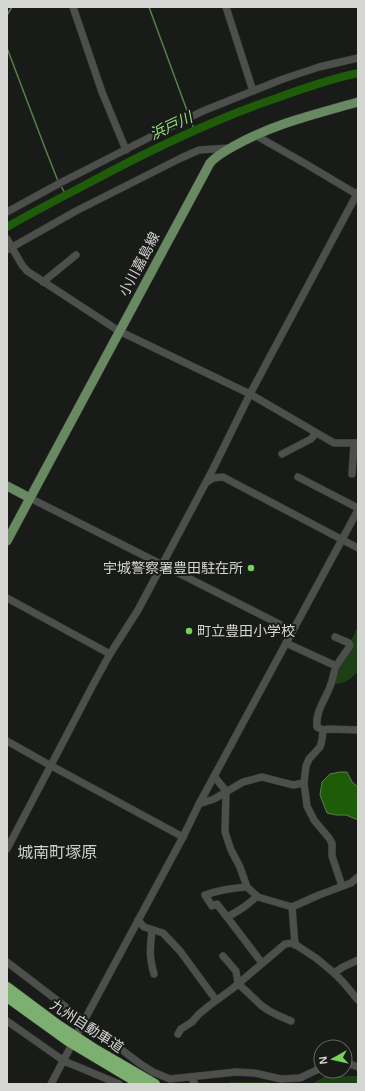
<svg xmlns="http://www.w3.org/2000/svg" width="365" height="1091" viewBox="0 0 365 1091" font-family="Helvetica,'Noto Sans JP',sans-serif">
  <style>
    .green { fill: #1e3e16 }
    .water { fill: #1f5c0a; stroke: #568147 }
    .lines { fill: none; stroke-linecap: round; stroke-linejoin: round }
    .stream { stroke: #568147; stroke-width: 1.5 }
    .river { stroke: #1f5c0a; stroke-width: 8 }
    .minor-casing { stroke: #333433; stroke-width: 8 }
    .major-casing { stroke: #333433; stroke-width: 10 }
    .highway-casing { stroke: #333433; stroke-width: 11 }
    .minor { stroke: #4c4f4b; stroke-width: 7 }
    .major { stroke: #698962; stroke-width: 9 }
    .highway { stroke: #7daf71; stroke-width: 10 }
    .poi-dot { fill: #74d25c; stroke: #191b18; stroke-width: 1.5 }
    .labels { text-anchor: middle; stroke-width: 4; stroke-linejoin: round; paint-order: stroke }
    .street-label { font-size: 14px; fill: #d5d6d4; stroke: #191b18 }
    .poi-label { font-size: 14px; fill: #d5d6d4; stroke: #191b18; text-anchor: end }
    .water-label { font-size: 15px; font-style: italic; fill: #8fe07b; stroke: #191b18 }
    .quarter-label { font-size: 16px; fill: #cbceca; stroke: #191b18 }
  </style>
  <rect width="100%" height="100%" fill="#191b18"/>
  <g class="green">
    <path d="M358,626V672C347,682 346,683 331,684Z"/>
    <path d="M326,1076H358V1084H311Z"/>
    <path d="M230,1082H267L274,1084H228Z"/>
  </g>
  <path class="water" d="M340,772H347L352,782L358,787V820L346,815H336L327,813L320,795L322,782L330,774Z"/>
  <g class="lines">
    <g class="stream">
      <path d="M149,7L189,116"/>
      <path d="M7,15L12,7"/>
      <path d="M7,48L45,148L58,181"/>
      <path d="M190,120L195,130"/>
      <path d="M61,186L66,195"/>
    </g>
    <path class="river" d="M7,227C33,212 60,198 87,184C148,151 211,120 277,98C304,88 330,79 358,73"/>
    <defs>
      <g id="minor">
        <path d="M73,7L102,92L126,150"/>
        <path d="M226,7L253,91"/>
        <path d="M255,135L306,164L358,195"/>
        <path d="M7,212L60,183L162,131L203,111L283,79L319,67L358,58"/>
        <path d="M7,239L22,265L27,271L119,331L250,394L334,443H358"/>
        <path d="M7,250L76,211L181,158L199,150L230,148"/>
        <path d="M43,282L76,255"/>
        <path d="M282,454L311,439L316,433"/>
        <path d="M352,474L354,443"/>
        <path d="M298,477L358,508"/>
        <path d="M207,482L213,478L223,477L358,548"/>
        <path d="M30,498L293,631"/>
        <path d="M7,598L110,654"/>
        <path d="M335,637L349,643L350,646L336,666"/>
        <path d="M286,643L336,666C334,672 333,678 331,684C326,699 315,711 317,727L323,730"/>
        <path d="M7,741L46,763L183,837"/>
        <path d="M214,776L226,791L225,832L231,850L240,867L247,887L258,897L292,907L319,895L351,883L358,877"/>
        <path d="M304,783L307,806L314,820L329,838L332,843V856L342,886"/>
        <path d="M199,804L214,799L243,782L262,777L293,785L304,783L306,766L309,759L320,747L322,740L323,730L329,729L358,730"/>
        <path d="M7,849L94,683L110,654L138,610L212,471L250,394L358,192"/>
        <path d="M257,896C248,905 239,911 227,917L262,963"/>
        <path d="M292,907L295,945"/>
        <path d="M227,917L217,904L212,906L205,895C219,890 232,888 247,887"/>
        <path d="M138,920L144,927L163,933L180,951L216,1000"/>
        <path d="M152,930C150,948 149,957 154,974"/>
        <path d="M223,956L236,971L238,984C247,991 254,999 262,1006C271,1013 281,1017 291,1021"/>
        <path d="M7,962L139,1063L153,1072L170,1079L236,1072L254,1073L281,1079L300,1078L321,1068"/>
        <path d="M334,973L343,967L358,960"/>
        <path d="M7,1021L64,1061L119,1084"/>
        <path d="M78,1032L183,837L199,804L358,510"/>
        <path d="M178,1034L181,1029L192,1022L199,1014L210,1005L232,989L285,944L293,943L316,958L334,973L343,982L358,1000"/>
        <path d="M345,1064H350L358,1067"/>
        <path d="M191,1077L195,1084"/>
        <path d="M51,1084L70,1048"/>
      </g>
      <g id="major">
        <path d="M7,486L30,498"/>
        <path d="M7,541L210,163C217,155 225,151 234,146C273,124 316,114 358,102"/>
      </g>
      <g id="highway">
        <path d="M7,987L58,1025L93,1048L155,1084"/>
        <path d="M7,997L68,1041L140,1084"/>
      </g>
    </defs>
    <use href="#minor" class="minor-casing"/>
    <use href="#major" class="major-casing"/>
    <use href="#highway" class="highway-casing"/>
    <use href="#minor" class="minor"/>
    <use href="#major" class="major"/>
    <use href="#highway" class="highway"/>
  </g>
  <g class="poi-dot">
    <circle cx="251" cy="568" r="4"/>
    <circle cx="189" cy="631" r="4"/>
  </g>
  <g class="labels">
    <g class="street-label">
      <text transform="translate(139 264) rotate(-62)" y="5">小川嘉島線</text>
      <text transform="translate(87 1026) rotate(33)" y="5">九州自動車道</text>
    </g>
    <g class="poi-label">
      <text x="243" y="573">宇城警察署豊田駐在所</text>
      <text x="197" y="636" text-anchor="start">町立豊田小学校</text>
    </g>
    <g class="water-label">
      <text transform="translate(171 126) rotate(-25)" y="5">浜戸川</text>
    </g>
    <g class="quarter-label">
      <text x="57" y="858">城南町塚原</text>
    </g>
  </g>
  <rect width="365" height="1091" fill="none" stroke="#d5d6d4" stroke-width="16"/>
  <g transform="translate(333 1059) rotate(262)"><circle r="19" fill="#191b18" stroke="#646663"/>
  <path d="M0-3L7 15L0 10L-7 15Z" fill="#74d25c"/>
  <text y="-6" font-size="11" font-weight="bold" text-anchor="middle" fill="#d5d6d4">N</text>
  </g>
</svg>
